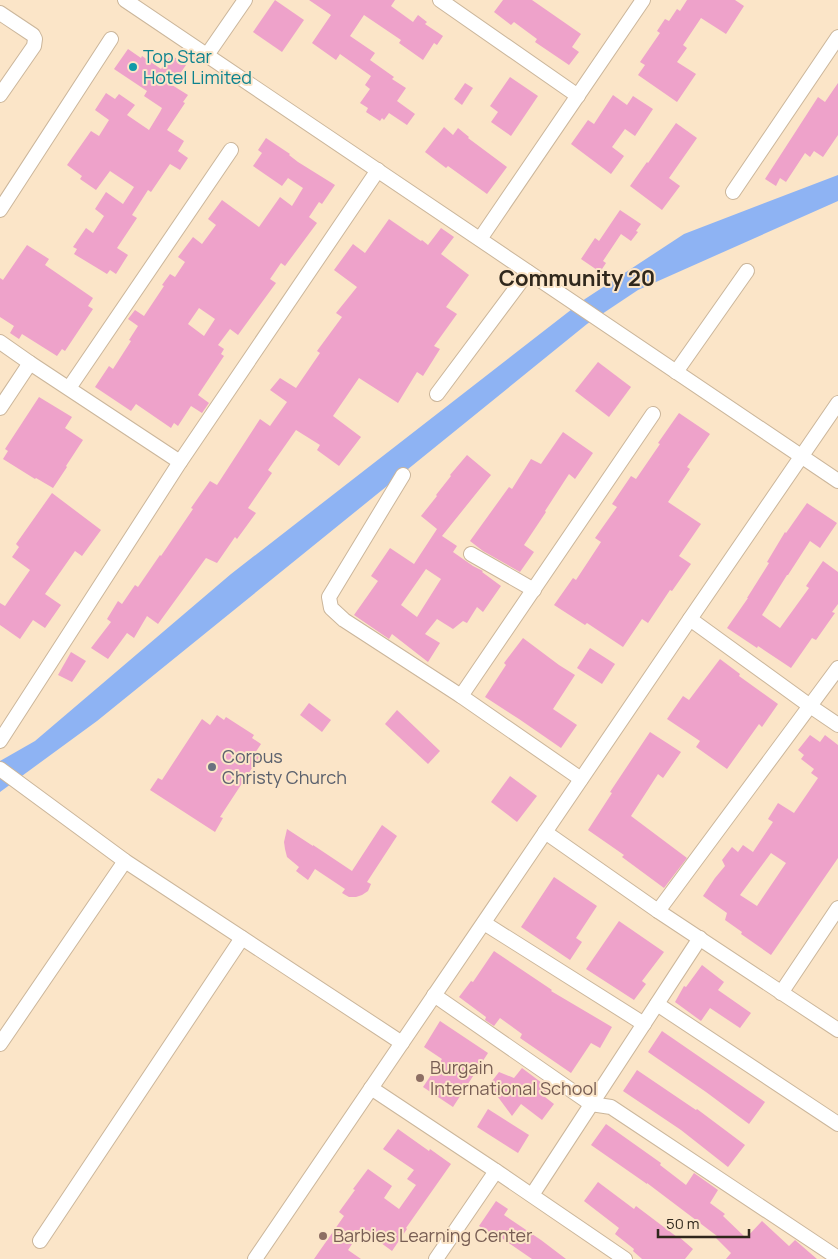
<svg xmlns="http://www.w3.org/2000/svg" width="838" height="1259" viewBox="0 0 838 1259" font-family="Manrope,sans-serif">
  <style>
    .water { fill: #8eb3f3 }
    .building { fill: #eea2ca; fill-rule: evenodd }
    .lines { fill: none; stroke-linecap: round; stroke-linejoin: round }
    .minor-casing { stroke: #cbb69b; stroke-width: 16 }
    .minor { stroke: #fff; stroke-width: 14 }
    .culture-dot { fill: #0f9aa8; stroke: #fbe5c8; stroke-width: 2 }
    .worship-dot { fill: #6b7280; stroke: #fbe5c8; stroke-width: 2 }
    .education-dot { fill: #8d6e63; stroke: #fbe5c8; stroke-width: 2 }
    .labels { text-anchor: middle; stroke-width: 4; stroke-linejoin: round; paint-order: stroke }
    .culture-label { font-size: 18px; fill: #0d838f; stroke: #fbe5c8; text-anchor: start }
    .worship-label { font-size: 18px; fill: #5b616d; stroke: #fbe5c8; text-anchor: start }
    .education-label { font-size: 18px; fill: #785e54; stroke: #fbe5c8; text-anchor: start }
    .district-label { font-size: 22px; font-weight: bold; fill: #2f271c; stroke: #fbe5c8 }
  </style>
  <rect width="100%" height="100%" fill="#fbe5c8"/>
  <path class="water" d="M838,175V201L638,290L587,324L97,721L0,792V761L35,741L231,574L585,299L684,234Z"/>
  <g class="building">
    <path d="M275,0L304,20L282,52L253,32Z"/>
    <path d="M309,0H395L391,6L413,22L418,15L427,22L425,24L443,36L437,45L434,43L423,60L399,43L401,40L364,15L350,36L375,53L370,60L394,77L392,79L406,88L397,101L415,114L407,125L389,113L384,120L382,118L380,121L366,112L368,108L360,103L370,89L365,85L371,76L340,54L336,60L312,43L331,15Z"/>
    <path d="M503,0H532L581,34L572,47L579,52L569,65L535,42L537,39L514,22L511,25L494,12Z"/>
    <path d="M687,0H735L744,6L726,34L701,18L683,45L687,48L677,62L696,74L677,102L638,75L645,65L640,62L660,33L657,31L665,19L669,21L677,9L680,11Z"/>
    <path d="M128,49L141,58L142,56L161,69L171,55L186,65L172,85L188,95L183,102L185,103L167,130L184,141L178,151L188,158L180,170L170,164L151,192L148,190L132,215L137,218L117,248L128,255L116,274L110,270L107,274L74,254L77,249L73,247L86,228L93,233L104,216L95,209L106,192L123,204L134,187L110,171L96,190L80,179L82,176L67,165L91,131L99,136L109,120L95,110L106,93L115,99L119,94L135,105L127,115L149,130L160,112L162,108L144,96L147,91L114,69Z"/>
    <path d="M510,77L538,96L511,136L491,122L498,112L490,106Z"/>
    <path d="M465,83L473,88L462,105L454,99Z"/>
    <path d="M838,83V135L823,157L814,151L810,157L805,153L786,182L780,178L776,186L765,179L818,97L825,102Z"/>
    <path d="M613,95L627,105L633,96L653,109L635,136L625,129L612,147L624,156L611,174L571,144L588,120L594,124Z"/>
    <path d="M676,123L697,138L669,178L680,186L662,210L630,186L647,162L648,163Z"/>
    <path d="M444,127L453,135L458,128L469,137L468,138L507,167L487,194L448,166L446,168L425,152Z"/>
    <path d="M266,138L290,154L289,155L298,162L335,185L322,204L319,202L309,217L317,223L285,266L281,263L270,279L276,283L238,335L230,329L218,345L224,349L221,354L224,356L198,395L209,403L202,413L191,406L178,426L174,423L171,428L136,404L131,411L95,387L109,366L113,369L131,341L129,340L138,326L128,319L135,310L144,316L164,286L162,285L170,274L175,277L185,262L178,257L193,237L202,244L216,225L208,219L222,200L259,227L280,197L292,206L303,188L288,178L282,186L253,166L262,153L258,150ZM199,308L215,319L204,336L188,324Z"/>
    <path d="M620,210L641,224L636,231L638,232L631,241L621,234L603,261L606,263L600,272L581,259L595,238L599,241Z"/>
    <path d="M389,219L421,241L422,240L428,245L441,228L454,237L441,254L469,275L446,307L457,314L434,346L440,349L423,376L417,372L398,403L359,378L333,416L361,437L339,466L317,450L320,445L296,430L268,470L272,473L248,508L256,513L237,539L235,537L217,563L206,558L158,624L147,616L134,638L127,633L108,659L91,648L111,622L107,619L118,601L122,604L135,585L138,587L160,555L161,556L193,509L191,508L210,481L217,485L260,419L270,426L287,402L270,390L280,378L296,388L320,353L317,351L342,317L336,313L357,287L334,270L353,244L365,253Z"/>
    <path d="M27,245L49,259L45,265L93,298L88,306L93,309L65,351L62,349L57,356L22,334L19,339L10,333L14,326L0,317V278L3,280Z"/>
    <path d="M598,362L631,387L609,417L575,391Z"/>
    <path d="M39,397L72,417L65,428L83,440L66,466L67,467L53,488L36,478L35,479L3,459L8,451L5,449Z"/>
    <path d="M679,413L710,434L687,467L690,469L668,502L701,524L679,556L691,564L672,591L670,590L648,623L642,619L623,647L587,623L585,625L554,605L573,578L576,580L601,542L595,538L617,507L612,504L631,476L636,479L660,444L658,443Z"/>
    <path d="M563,432L593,453L575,479L569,474L545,511L546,512L524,545L534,552L520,572L483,551L470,541L509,487L512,489L531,459L541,464Z"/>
    <path d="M467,455L491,475L442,536L457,546L453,552L473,566L483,571L482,572L501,586L483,612L477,607L467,623L463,621L453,629L437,619L425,634L440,643L428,662L392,634L389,639L354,615L378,581L371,576L390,548L414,564L437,529L421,516L437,496L436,495L451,476L450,475ZM426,569L441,579L417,617L401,605Z"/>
    <path d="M52,493L101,530L82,556L75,551L45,594L61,605L45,628L33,620L20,639L0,625V603L5,606L30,570L12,557L19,547L16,544Z"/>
    <path d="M807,503L837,523L820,548L810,541L788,575H787L762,615L780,628L809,588L806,586L823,561L838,572V604L832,612L835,613L816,640L812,638L791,668L758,646L757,648L727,628L748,598H747L769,563L767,562L785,532L786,533Z"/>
    <path d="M523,638L559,665L575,675L553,709L577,725L561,748L519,719L485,697L506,665L504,663Z"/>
    <path d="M590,648L615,664L602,684L577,668Z"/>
    <path d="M71,652L86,661L72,682L58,675Z"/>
    <path d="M720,659L740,674L739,676L778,704L762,727L759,724L727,769L696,747L700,741L667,719L683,696L689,700Z"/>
    <path d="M309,703L331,720L322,732L300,715Z"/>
    <path d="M397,710L440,751L428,764L385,724Z"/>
    <path d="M217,715L224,720L226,717L254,735L252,738L261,744L255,753L260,756L220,817L223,818L215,832L150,790L158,778L162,780L202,719L210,725Z"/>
    <path d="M650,732L681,752L663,778L658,774L631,816L687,858L664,888L622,857L624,855L588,830L612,793L610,792Z"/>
    <path d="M810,735L820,742L825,735L838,745V858L771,955L741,934L742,932L725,920L727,913L703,896L715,878L725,866L722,860L732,847L738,852L743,845L753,852L773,822L768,819L778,803L794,813L818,778L811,773L814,769L801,759L804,755L798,750ZM771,853L786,863L757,906L740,895Z"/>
    <path d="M510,776L537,796L517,822L491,802Z"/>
    <path d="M382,825L397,836L367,882L371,884L368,891L362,895L356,897H349L342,893L345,889L315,869L308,880L296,871L299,867L287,857L285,849L284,842L287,829L313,846V845L352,871Z"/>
    <path d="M554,877L597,906L576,938L582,942L570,960L521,927Z"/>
    <path d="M619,921L664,952L642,981L646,984L634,1000L586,969Z"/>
    <path d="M494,951L552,990L551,991L612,1027L600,1048L591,1043L571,1073L520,1038L522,1034L500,1018L494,1026L485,1020L486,1017L459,997L471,981L473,982Z"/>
    <path d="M702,965L724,982L718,990L751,1013L740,1028L710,1008L701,1021L675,1002L684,986L686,987Z"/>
    <path d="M440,1021L488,1053L453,1107L423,1087L442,1059L424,1047Z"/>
    <path d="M662,1031L765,1102L749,1124L706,1092L648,1052Z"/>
    <path d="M522,1068L550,1089L545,1097L554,1104L542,1120L521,1104L512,1116L489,1085L499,1072L514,1078Z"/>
    <path d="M637,1070L696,1110L697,1109L745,1145L728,1167L681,1130L623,1091Z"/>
    <path d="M488,1109L529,1135L518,1153L477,1127Z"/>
    <path d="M606,1124L661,1163L660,1165L686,1185L694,1173L718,1190L710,1203L725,1214L723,1216L746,1238L762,1221L789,1246L795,1240L817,1259H726L731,1253L716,1238L717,1236L647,1183V1184L591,1145Z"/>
    <path d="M398,1129L429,1151L430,1149L451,1164L406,1228L407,1229L392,1251L362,1229L348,1250L361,1259H314L344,1216L339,1212L355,1190L353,1189L368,1169L392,1186L384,1198L399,1209L416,1185L407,1179L414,1170L383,1149Z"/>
    <path d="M598,1182L634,1209L636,1206L677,1237L678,1236L693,1249L685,1259H642L633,1251L634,1249L615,1234L619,1228L584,1201Z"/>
    <path d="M496,1201L508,1209L504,1215L541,1240L566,1259H532L493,1232L492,1234L479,1226Z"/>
  </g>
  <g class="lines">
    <defs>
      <g id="minor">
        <path d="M125,0L838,481"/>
        <path d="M440,0L578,96"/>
        <path d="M0,13L33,35L35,39L34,46L0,95"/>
        <path d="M207,55L245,0"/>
        <path d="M733,192L838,37"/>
        <path d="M0,210L111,39"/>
        <path d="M480,239L643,0"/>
        <path d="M0,342L30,363L180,462"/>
        <path d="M676,372L747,271"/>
        <path d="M69,388L231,150"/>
        <path d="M437,394L528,272"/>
        <path d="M0,408L30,363"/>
        <path d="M403,475L329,597L331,608L344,620L461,696L581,779"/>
        <path d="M471,554L534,590"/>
        <path d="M690,619L810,706L838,725"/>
        <path d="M461,696L653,414"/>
        <path d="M0,741L180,462L378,170"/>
        <path d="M0,769L125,861L402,1043"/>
        <path d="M545,832L658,911L838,1030"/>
        <path d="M658,911L838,668"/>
        <path d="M484,923L644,1024"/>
        <path d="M781,993L838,908"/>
        <path d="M434,995L591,1104L611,1107L838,1258"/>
        <path d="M657,1004L838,1124"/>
        <path d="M0,1044L125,861"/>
        <path d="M371,1088L496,1171L625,1259"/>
        <path d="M532,1195L700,938"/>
        <path d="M40,1241L242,938"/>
        <path d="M255,1259L690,619L838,403"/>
        <path d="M436,1259L496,1171"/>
      </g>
    </defs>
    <use href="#minor" class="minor-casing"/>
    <use href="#minor" class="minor"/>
  </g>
  <circle class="culture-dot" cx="133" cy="67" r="5"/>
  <circle class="worship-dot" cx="212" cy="767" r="5"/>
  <g class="education-dot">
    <circle cx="420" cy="1078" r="5"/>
    <circle cx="323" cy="1236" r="5"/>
  </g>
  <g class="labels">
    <g class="culture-label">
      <text x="143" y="63">Top Star<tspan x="143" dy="21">Hotel Limited</tspan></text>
    </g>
    <g class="worship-label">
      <text x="222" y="763">Corpus<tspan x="222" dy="21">Christy Church</tspan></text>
    </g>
    <g class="education-label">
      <text x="430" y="1074">Burgain<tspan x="430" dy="21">International School</tspan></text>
      <text x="333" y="1242">Barbies Learning Center</text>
    </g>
    <g class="district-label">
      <text x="577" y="286">Community 20</text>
    </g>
  </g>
  <path d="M658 1229v8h91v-8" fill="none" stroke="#2f271c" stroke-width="2.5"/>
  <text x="666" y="1229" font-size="15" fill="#2f271c" stroke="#fbe5c8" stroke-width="4" paint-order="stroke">50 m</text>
</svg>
